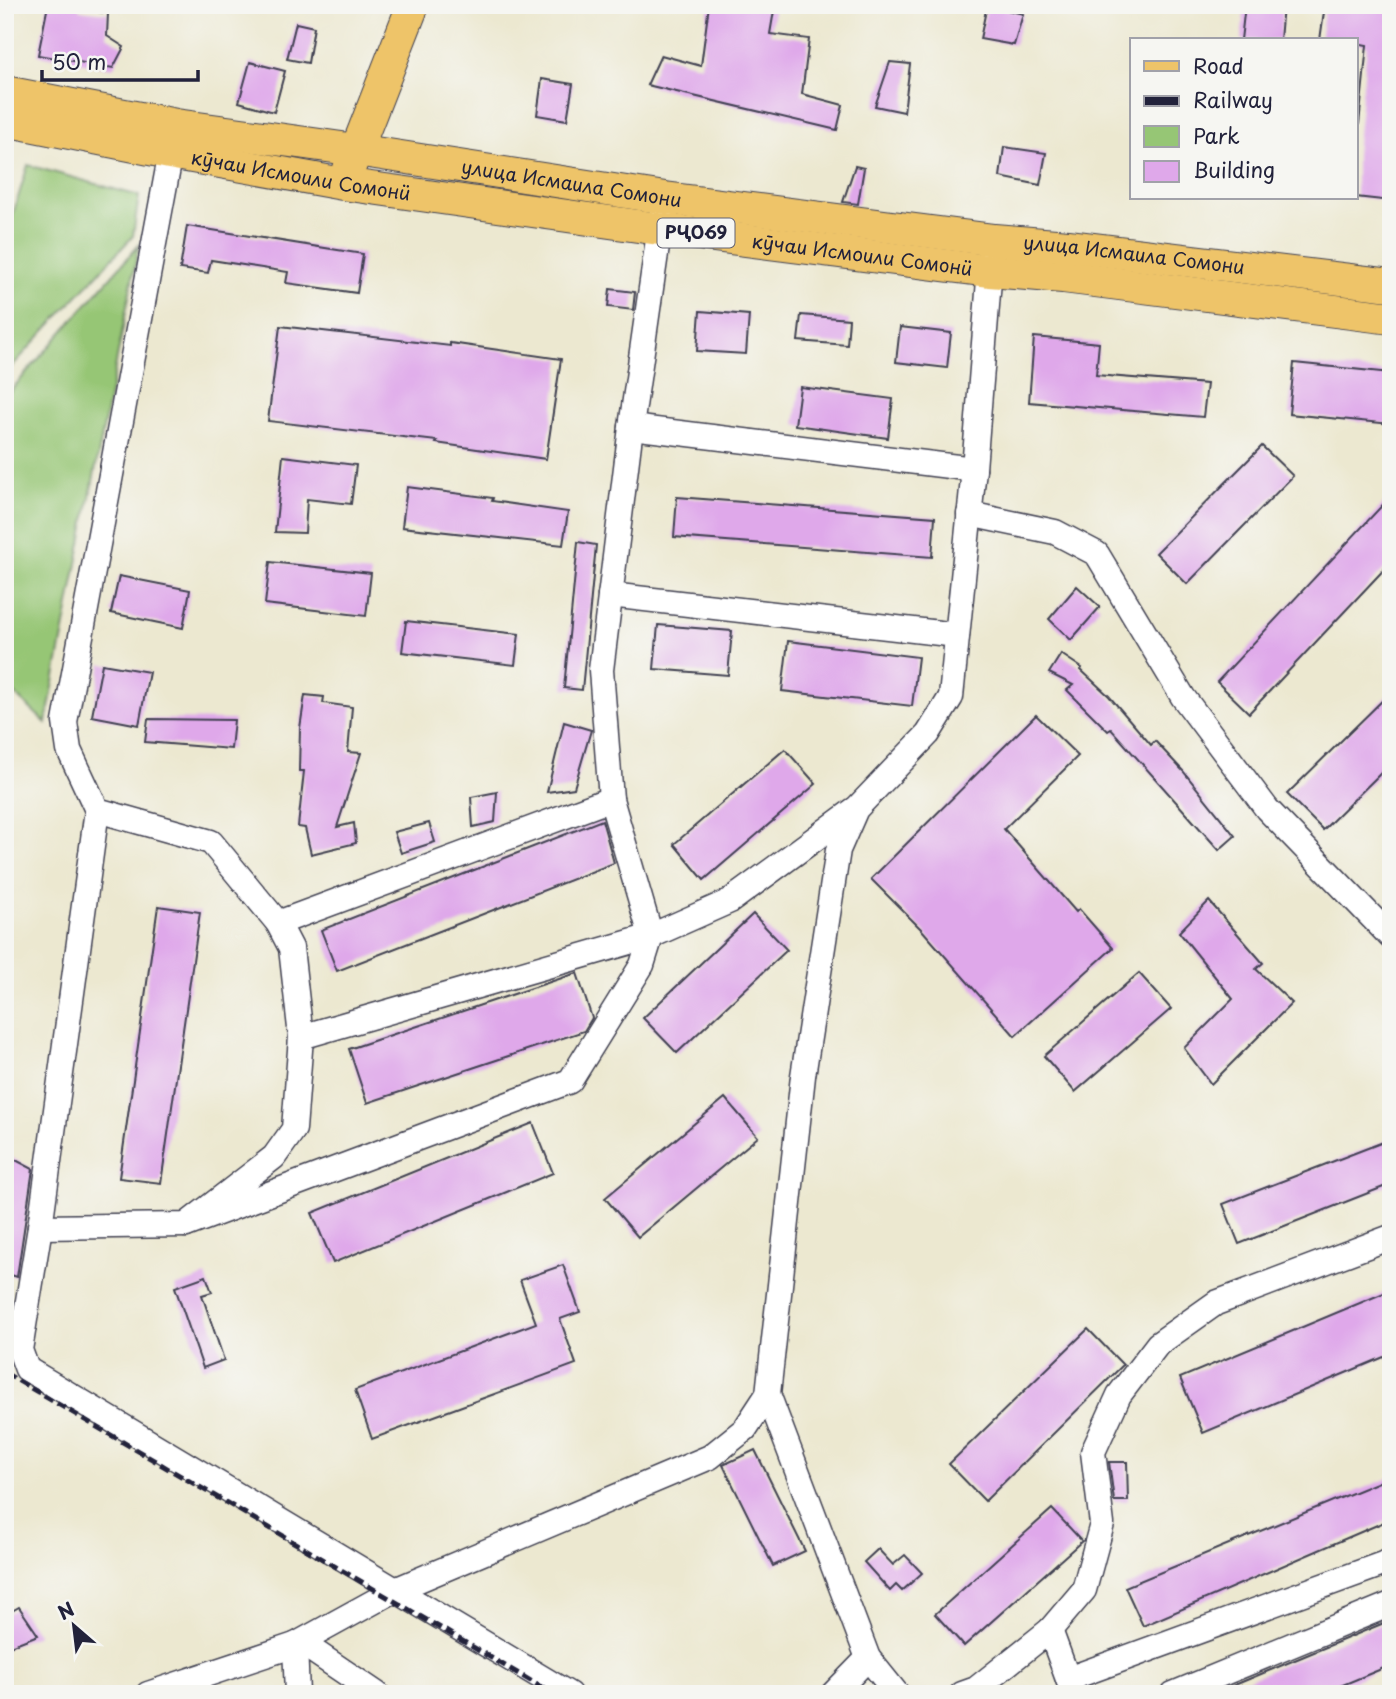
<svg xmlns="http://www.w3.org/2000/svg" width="1396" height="1699" viewBox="0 0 1396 1699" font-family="'Playpen Sans',sans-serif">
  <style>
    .green { fill: #96c675; stroke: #5c7458; stroke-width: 2 }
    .building { fill: #dfa8ea }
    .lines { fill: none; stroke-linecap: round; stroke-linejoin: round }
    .minor-casing { stroke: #404051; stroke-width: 27 }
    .major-casing { stroke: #404051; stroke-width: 34 }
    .minor { stroke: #fff; stroke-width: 24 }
    .major { stroke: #eec469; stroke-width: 32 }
    .rail { stroke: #22223b; stroke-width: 5; stroke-dasharray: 10 5; stroke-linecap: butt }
    .labels { text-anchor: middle; stroke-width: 5; stroke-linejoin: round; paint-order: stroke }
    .shield { fill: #f6f6f2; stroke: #626272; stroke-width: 2 }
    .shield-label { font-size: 18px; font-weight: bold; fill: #22223b }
    .street-label { font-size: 19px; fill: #22223b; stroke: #f6f6f2 }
  </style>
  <rect width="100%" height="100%" fill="#f6f6f2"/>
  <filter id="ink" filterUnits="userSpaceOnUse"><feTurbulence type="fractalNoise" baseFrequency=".0143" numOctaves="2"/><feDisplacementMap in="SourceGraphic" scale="14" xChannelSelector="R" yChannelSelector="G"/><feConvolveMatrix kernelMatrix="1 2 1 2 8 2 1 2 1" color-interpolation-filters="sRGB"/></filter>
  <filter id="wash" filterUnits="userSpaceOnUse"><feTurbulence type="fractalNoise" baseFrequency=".00686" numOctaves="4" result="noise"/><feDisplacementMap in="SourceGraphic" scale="28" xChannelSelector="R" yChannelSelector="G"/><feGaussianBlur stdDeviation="1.57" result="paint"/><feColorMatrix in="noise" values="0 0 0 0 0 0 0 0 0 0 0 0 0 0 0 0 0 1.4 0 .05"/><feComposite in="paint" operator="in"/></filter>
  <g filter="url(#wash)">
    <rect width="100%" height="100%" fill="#ece8d0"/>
    <g class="green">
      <path d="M28,165L139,196L133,236L5,374V240Z"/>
      <path d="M139,245L46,723L5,685V397Z"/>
    </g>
    <g id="blocks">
      <g class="building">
        <path d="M48,5H79V10L108,13L107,36L124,47L113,68L38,55Z"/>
        <path d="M709,5H775L770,34L809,39L802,94L843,105L837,130L647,85L661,55L701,66Z"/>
        <path d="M987,5L1023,14L1014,45L980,39Z"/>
        <path d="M1245,5H1283L1280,40H1241Z"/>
        <path d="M1325,5H1391V134L1386,177L1391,178V201L1356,197V154L1367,45L1356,43V40H1320Z"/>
        <path d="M296,23L314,27L308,63L287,59Z"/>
        <path d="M250,62L285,71L274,112L239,102Z"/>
        <path d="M890,62L910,64L904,112L875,106Z"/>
        <path d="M542,79L573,84L567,120L537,115Z"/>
        <path d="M1004,147L1046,153L1040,185L1000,177Z"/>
        <path d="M855,166L864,168L858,204L843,202Z"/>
        <path d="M187,226L363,254L357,293L286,283L288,272L211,260L208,273L180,269Z"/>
        <path d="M610,289L635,292L633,310L608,307Z"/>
        <path d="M700,311L749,315L746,354L697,351Z"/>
        <path d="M801,315L849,319L847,345L798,341Z"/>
        <path d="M280,326L450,346V343L561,359L546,459L436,443L437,441L268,421Z"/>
        <path d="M900,327L951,333L947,368L896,362Z"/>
        <path d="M1034,337L1099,343L1096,375L1207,384L1203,417L1029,402Z"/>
        <path d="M1294,363L1391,373V424L1289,414Z"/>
        <path d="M800,387L893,399L888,438L795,425Z"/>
        <path d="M1262,446L1293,476L1187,584L1156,553Z"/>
        <path d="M283,456L356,465L351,504L307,499L305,533L275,532Z"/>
        <path d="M407,487L493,498L492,501L568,512L563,545L402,527Z"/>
        <path d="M1391,496V562L1249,713L1217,682Z"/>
        <path d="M677,497L935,517L932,557L674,537Z"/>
        <path d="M578,542L596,545L582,690L564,688Z"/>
        <path d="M270,562L371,573L366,616L265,604Z"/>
        <path d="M119,576L190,590L183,628L111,613Z"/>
        <path d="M1077,586L1100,607L1071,640L1049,619Z"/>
        <path d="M406,621L519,634L515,665L402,652Z"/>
        <path d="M658,625L732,631L728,675L654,669Z"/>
        <path d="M788,641L918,657L912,706L782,691Z"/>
        <path d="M1061,654L1082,668L1081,670L1109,696L1151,745L1155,741L1183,771L1235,836L1219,850L1111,729L1108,731L1067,690L1073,685L1049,673Z"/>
        <path d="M102,664L149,672L139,725L92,716Z"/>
        <path d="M1391,692V763L1323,830L1287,794Z"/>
        <path d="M305,695L324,697L323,703L352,707L348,752L361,753L337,827L354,823L356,843L311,854L305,828L298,827L304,771H299L300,728Z"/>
        <path d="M1036,715L1078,756L1004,829L1076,912L1079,909L1113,948L1015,1036L922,930L871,879Z"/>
        <path d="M148,719L234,720L231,749L145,742Z"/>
        <path d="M564,722L591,730L574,788L547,792Z"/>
        <path d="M785,749L816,784L704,880L674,844Z"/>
        <path d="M497,792L495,822L473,827L471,797Z"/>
        <path d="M602,820L614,863L337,971L321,930Z"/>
        <path d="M429,823L435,842L401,853L394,832Z"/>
        <path d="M1209,901L1263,963L1256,969L1292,1003L1211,1084L1184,1048L1233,999L1179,932Z"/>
        <path d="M158,906L200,912L161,1183L119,1178Z"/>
        <path d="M753,914L787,950L677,1053L643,1018Z"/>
        <path d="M577,973L592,1018L584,1031L367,1103L349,1049Z"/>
        <path d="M1139,973L1171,1009L1075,1092L1044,1056Z"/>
        <path d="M725,1098L758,1137L638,1237L605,1198Z"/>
        <path d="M533,1123L553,1173L333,1263L312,1213Z"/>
        <path d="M1391,1139V1184L1239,1244L1223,1204Z"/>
        <path d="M10,1157L33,1169L17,1277L5,1273V1174Z"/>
        <path d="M563,1265L580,1312L560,1319L576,1364L372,1439L355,1390L536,1323L520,1280Z"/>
        <path d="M206,1276L212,1292L202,1295L224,1360L203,1368L175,1287Z"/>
        <path d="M1391,1290V1354L1203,1433L1180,1378Z"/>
        <path d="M1088,1329L1123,1365L985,1501L949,1464Z"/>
        <path d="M755,1450L805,1551L773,1566L723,1465Z"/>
        <path d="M1109,1462H1127L1128,1501H1114Z"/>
        <path d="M1391,1477V1519L1143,1626L1125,1587Z"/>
        <path d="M1052,1509L1082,1541L964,1646L935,1614Z"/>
        <path d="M878,1549L893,1565L905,1555L922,1573L902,1591L896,1585L890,1591L864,1562Z"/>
        <path d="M19,1607L38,1635L5,1648V1615Z"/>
        <path d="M1391,1620V1665L1321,1694H1213Z"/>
      </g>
    </g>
  </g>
  <g filter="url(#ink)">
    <use href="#blocks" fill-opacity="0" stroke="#404051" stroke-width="2"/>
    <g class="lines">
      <defs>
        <g id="minor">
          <path d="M174,136L65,722L69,750L97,810L40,1227L20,1350L27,1369L569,1694"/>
          <path d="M631,427L974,469"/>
          <path d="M969,514L1055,532L1097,554L1183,697L1267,809L1391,937"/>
          <path d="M610,595L957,635"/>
          <path d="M278,923L611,799"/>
          <path d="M301,1037L651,936L730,901L854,810"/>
          <path d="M186,1225L570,1081L642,965L651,936L611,799L601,670L631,427L662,212"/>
          <path d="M40,1227L186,1225L274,1157L294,1129L301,1037L291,948L278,923L211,842L97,810"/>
          <path d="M768,1394L868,1658L897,1694"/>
          <path d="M1050,1630L1073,1693"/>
          <path d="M1068,1679L1391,1561"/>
          <path d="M148,1694L295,1645L309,1648L377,1694"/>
          <path d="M297,1694L295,1645L395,1590L710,1457L745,1429L768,1394L803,1076L838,850L856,809L928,734L951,697L974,469L991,255"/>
          <path d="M833,1694L868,1658"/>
          <path d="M962,1694L976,1689L1050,1630L1084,1590L1102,1524L1093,1452L1119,1395L1158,1344L1216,1303L1391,1237"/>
          <path d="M1173,1694L1391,1604"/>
        </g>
        <g id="major">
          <path id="s1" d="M5,92L176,125L356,150L665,198L994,240L1068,246L1391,285"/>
          <path id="s2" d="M5,120L170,153L343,184L659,229L989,271L1063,277L1391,318"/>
          <path d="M349,169L413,5"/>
        </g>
      </defs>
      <use href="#minor" class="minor-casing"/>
      <use href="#major" class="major-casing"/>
      <use href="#minor" class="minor"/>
      <use href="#major" class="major"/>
      <path class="rail" d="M5,1373L553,1694"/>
    </g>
  </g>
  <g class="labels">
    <rect class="shield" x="657.5" y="218.5" width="77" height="29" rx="5"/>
    <g class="shield-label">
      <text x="696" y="239">РҶ069</text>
    </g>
    <g class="street-label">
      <text dy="7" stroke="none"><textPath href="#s2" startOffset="301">кӯчаи Исмоили Сомонӣ</textPath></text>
      <text dy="7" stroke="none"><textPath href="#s1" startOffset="574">улица Исмаила Сомони</textPath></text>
      <text dy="7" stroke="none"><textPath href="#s2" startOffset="868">кӯчаи Исмоили Сомонӣ</textPath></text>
      <text dy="7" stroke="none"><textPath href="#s1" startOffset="1141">улица Исмаила Сомони</textPath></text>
    </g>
  </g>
  <rect width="1396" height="1699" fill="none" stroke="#f6f6f2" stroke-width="28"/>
  <rect x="1130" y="38" width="228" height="161" fill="#f6f6f2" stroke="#a1a1a9" stroke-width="2"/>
  <rect x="1144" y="61" width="35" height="10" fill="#eec469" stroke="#a1a1a9" stroke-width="2"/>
  <text x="1193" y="74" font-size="21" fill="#22223b">Road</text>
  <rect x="1144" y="96" width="35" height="10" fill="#22223b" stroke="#a1a1a9" stroke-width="2"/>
  <text x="1193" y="108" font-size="21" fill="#22223b">Railway</text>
  <rect x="1144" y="126" width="35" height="21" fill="#96c675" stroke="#a1a1a9" stroke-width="2"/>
  <text x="1193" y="144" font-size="21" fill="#22223b">Park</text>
  <rect x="1144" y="161" width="35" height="21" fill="#dfa8ea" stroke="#a1a1a9" stroke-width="2"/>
  <text x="1193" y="178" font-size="21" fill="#22223b">Building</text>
  <g transform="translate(74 1626) rotate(332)" stroke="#f6f6f2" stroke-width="5" paint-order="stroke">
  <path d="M0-5L12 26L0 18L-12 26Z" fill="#22223b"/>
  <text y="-10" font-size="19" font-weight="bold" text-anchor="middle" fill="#22223b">N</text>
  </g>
  <path d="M42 70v10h156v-10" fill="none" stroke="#22223b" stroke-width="3.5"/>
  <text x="52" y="70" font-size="21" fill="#22223b" stroke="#f6f6f2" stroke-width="5" paint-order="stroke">50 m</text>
</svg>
